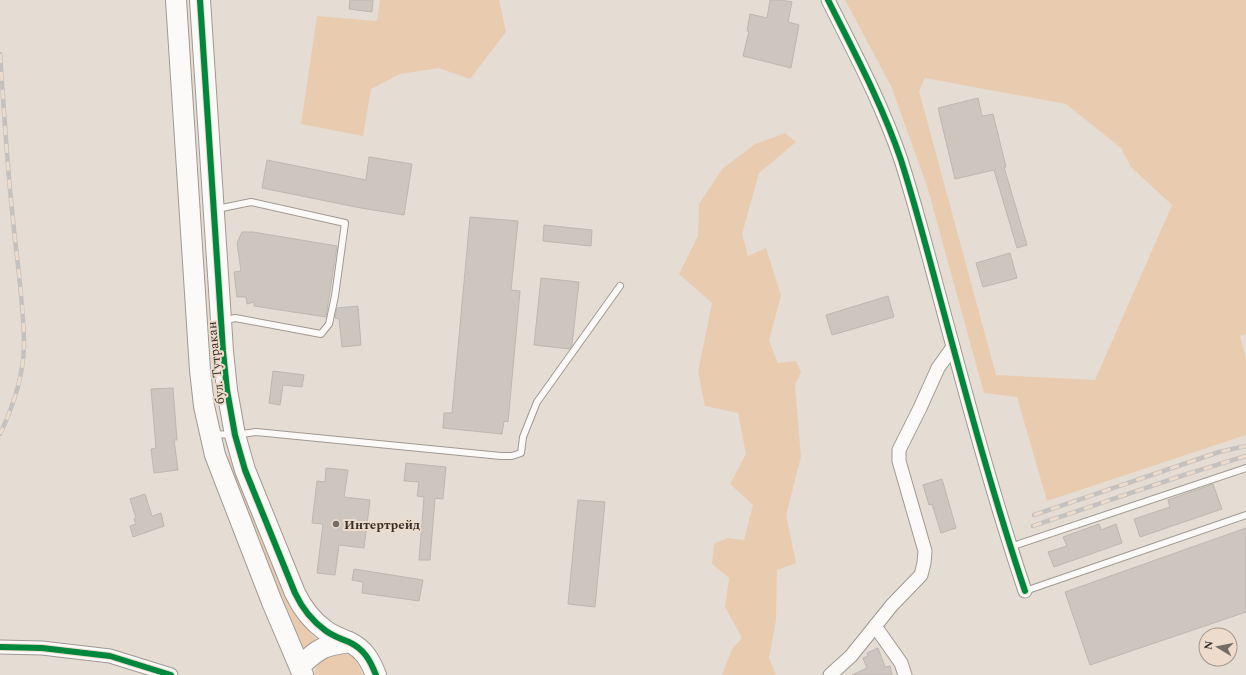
<svg xmlns="http://www.w3.org/2000/svg" width="1246" height="675" viewBox="0 0 1246 675" font-family="Spectral,serif">
  <style>
    .green { fill: #e9ccb0; fill-rule: evenodd }
    .building { fill: #cdc6bf; stroke: #beb7b0 }
    .lines { fill: none; stroke-linecap: round; stroke-linejoin: round }
    .service-casing { stroke: #a09993; stroke-width: 8 }
    .minor-casing { stroke: #a09993; stroke-width: 15 }
    .primary-casing { stroke: #a09993; stroke-width: 22 }
    .service { stroke: #fbfaf8; stroke-width: 6 }
    .minor { stroke: #fbfaf8; stroke-width: 13 }
    .primary { stroke: #fbfaf8; stroke-width: 20 }
    .rail-casing { stroke: #c4c1bf; stroke-width: 4.5 }
    .rail { stroke: #eddccb; stroke-width: 3; stroke-dasharray: 9; stroke-linecap: butt }
    .cycleway-casing { stroke: #eddccb; stroke-width: 8 }
    .cycleway { stroke: #00873e; stroke-width: 6 }
    .poi-dot { fill: #746c65; stroke: #eddccb; stroke-width: 1.5 }
    .labels { text-anchor: middle; stroke-width: 4; stroke-linejoin: round; paint-order: stroke }
    .street-label { font-size: 13px; fill: #37302a; stroke: #eddccb }
    .poi-label { font-size: 13px; font-weight: bold; fill: #37302a; stroke: #eddccb; text-anchor: start }
  </style>
  <rect width="100%" height="100%" fill="#e5dcd3"/>
  <g class="green">
    <path d="M380,0H499L506,32L470,79L439,68L400,74L371,89L363,136L301,124L317,16L377,21Z"/>
    <path d="M845,0H1246V334L1240,336L1246,358V435L1047,501L1017,397L984,393L927,186L891,86ZM925,78L1066,104L1121,148L1131,167L1172,205L1095,380L996,375L919,91Z"/>
    <path d="M785,133L796,142L759,173L742,234L748,256L766,248L781,295L769,341L778,363L796,361L801,372L795,385L801,457L786,515L796,563L777,570L776,620L769,658L776,675H722L732,649L742,638L725,607L729,578L712,564L714,544L727,538L744,540L753,505L730,484L746,454L738,413L705,406L698,372L712,303L679,274L698,236L699,204L722,169L755,144Z"/>
    <path d="M229,456L286,598L294,613L316,639L303,649L299,648L226,457Z"/>
    <path d="M338,653C355,654 357,661 363,675H314C318,660 324,658 338,653Z"/>
  </g>
  <g class="building">
    <path d="M350,0H373L372,12L349,9Z"/>
    <path d="M770,0H781L792,2L788,22L799,25L791,68L743,56L749,31H747L750,14L767,18Z"/>
    <path d="M978,98L982,116L993,114L1006,167H1004L1027,245L1017,248L994,170L955,179L938,108Z"/>
    <path d="M369,157L412,164L404,215L361,208L262,188L267,160L366,180Z"/>
    <path d="M470,217L518,221L511,290L520,291L508,422L504,421L502,434L443,428L444,413H452Z"/>
    <path d="M544,225L592,230L591,246L543,241Z"/>
    <path d="M242,232H253L337,246L326,317L254,306V302L247,304L246,297H237L234,272L241,271L237,243Z"/>
    <path d="M1010,253L1017,278L983,287L976,263Z"/>
    <path d="M541,278L579,282L572,345L570,349L534,345Z"/>
    <path d="M888,296L894,317L832,335L826,315Z"/>
    <path d="M358,306L361,345L342,347L339,319L335,318L337,308Z"/>
    <path d="M273,371L304,375L302,387L283,385L280,405L269,403Z"/>
    <path d="M173,388L177,440H174L178,470L154,473L151,449L156,448L151,389Z"/>
    <path d="M406,463L446,467L443,499L435,498L430,560H419L424,497L417,496L419,482L404,481Z"/>
    <path d="M326,468L348,470L344,497L370,500L364,548L339,545L335,575L317,573L323,524L312,523L317,481L325,482Z"/>
    <path d="M942,479L956,528L941,533L932,504L929,505L923,485Z"/>
    <path d="M1213,484L1222,509L1140,537L1134,519L1170,507L1168,500Z"/>
    <path d="M145,494L152,516L161,513L164,526L133,537L130,526L136,524L134,519L136,518L130,499Z"/>
    <path d="M578,500L605,502L595,607L568,604Z"/>
    <path d="M1099,524L1101,530L1116,524L1122,543L1054,567L1048,552L1067,546L1063,537Z"/>
    <path d="M1246,528V612L1090,665L1065,592Z"/>
    <path d="M354,569L423,580L419,601L362,593L363,582L352,580Z"/>
    <path d="M878,648L885,667L890,666L892,675H852L867,668L863,658L868,656L867,653Z"/>
  </g>
  <g class="lines">
    <defs>
      <g id="service">
        <path d="M217,209L251,202L345,223L335,296L329,324L321,334L235,318L223,321"/>
        <path d="M213,434L235,435L256,432L501,456H512L521,453L523,437L537,402L620,286"/>
        <path d="M1010,547L1246,468"/>
        <path d="M1025,591L1246,515"/>
      </g>
      <g id="minor">
        <path d="M828,0C854,52 882,104 901,160C916,207 928,254 941,302C967,399 993,496 1025,591"/>
        <path d="M875,626L901,663L905,675"/>
        <path d="M0,647L42,648L110,656L171,675"/>
        <path d="M830,675L851,656L892,605L921,575L924,563L925,551L899,461V450L920,408L938,368L953,347"/>
      </g>
      <g id="primary">
        <path d="M176,0L200,370L204,406L215,455L272,602L303,675"/>
        <path d="M200,0L223,351L227,390L235,435L245,470L295,593C302,608 312,621 326,631C333,636 341,639 349,642C364,649 370,660 376,675"/>
        <path d="M300,666C319,648 323,646 349,642"/>
      </g>
    </defs>
    <use href="#service" class="service-casing"/>
    <use href="#minor" class="minor-casing"/>
    <use href="#primary" class="primary-casing"/>
    <use href="#service" class="service"/>
    <use href="#minor" class="minor"/>
    <use href="#primary" class="primary"/>
    <defs>
      <g id="rail">
        <path d="M0,54C4,109 7,165 13,220C17,262 24,304 24,347C23,377 13,407 0,434"/>
        <path d="M1034,515L1219,452L1246,446"/>
        <path d="M1033,526L1184,475L1246,456"/>
      </g>
    </defs>
    <use href="#rail" class="rail-casing"/>
    <use href="#rail" class="rail"/>
    <defs>
      <g id="cycleway">
        <path d="M200,0L223,351L227,390L235,435L245,470L295,593C302,608 312,621 326,631C333,636 341,639 349,642C364,649 370,660 376,675"/>
        <path d="M828,0C854,52 882,104 901,160C916,207 928,254 941,302C967,399 993,496 1025,591"/>
        <path d="M0,647L42,648L110,656L171,675"/>
      </g>
    </defs>
    <use href="#cycleway" class="cycleway-casing"/>
    <use href="#cycleway" class="cycleway"/>
  </g>
  <circle class="poi-dot" cx="336" cy="524" r="4"/>
  <g class="labels">
    <g class="street-label">
      <text transform="translate(215 363) rotate(-96)" y="5">бул. Тутракан</text>
    </g>
    <g class="poi-label">
      <text x="344" y="529">Интертрейд</text>
    </g>
  </g>
  <g transform="translate(1218 647) rotate(280)"><circle r="19" fill="#eddccb" stroke="#a4978b"/>
  <path d="M0-3L7 15L0 10L-7 15Z" fill="#746c65"/>
  <text y="-6" font-size="11" font-weight="bold" text-anchor="middle" fill="#37302a">N</text>
  </g>
</svg>
